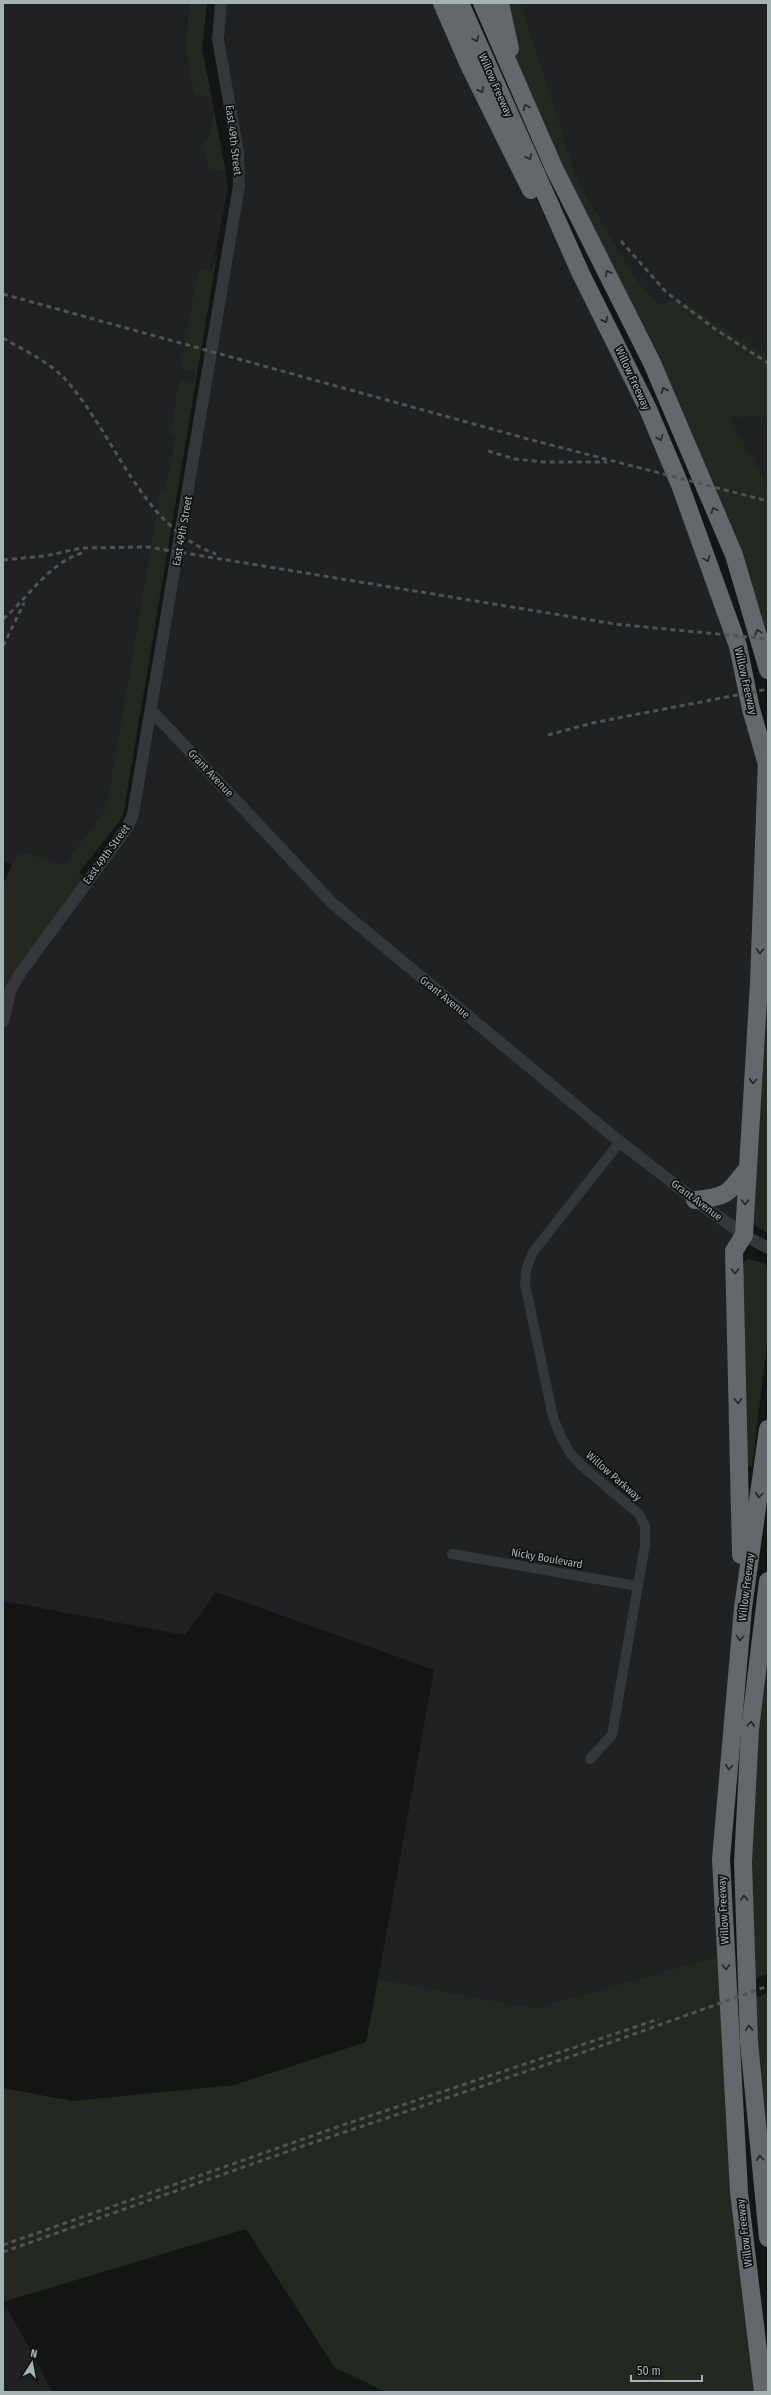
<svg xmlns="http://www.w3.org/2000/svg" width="771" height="2395" viewBox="0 0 771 2395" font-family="'Fira Sans Condensed',sans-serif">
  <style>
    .built { fill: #202122 }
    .green { fill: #232820 }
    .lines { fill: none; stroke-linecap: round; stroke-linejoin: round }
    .minor { stroke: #35383a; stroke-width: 10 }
    .tertiary { stroke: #35383a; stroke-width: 12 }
    .motorway { stroke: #62686b; stroke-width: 18 }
    .rail { stroke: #4e5355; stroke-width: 3; stroke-dasharray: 5 4; stroke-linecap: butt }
    .oneway { stroke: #242627 }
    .labels { text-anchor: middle; stroke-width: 3.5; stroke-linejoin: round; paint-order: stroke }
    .street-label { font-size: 11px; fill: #a7b2b4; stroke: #0f1010 }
  </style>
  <rect width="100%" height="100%" fill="#141515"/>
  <g class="built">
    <path d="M3,3H189L185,48L194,94L211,98L213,112L208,139L202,138L208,169L226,172L228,188L212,271L197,269L201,329L195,372L193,383L179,379L170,434L175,435L165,492H160L106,811L55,877L3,862Z"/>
    <path d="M221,3H442L529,185L684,496L767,759L734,1251L743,1608L725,1954L535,2008L378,1979L434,1670L216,1592L185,1635L3,1601V1021L11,989L127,828L239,186Z"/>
    <path d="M521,3H768V356L750,346L660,306L636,279L578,181Z"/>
    <path d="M768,417V486L728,418Z"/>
    <path d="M6,2308L25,2340L52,2392H3V2309Z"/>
  </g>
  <g class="green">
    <path d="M189,3H207L202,48L226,172L208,169L201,138L208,139L213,112L211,98L194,94L185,48Z"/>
    <path d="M500,3H521L578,181L636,279L660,305L678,299L768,356V417L729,418L768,486V670L734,555L518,89Z"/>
    <path d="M219,244L123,816L79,873L88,878L21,972L3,1021V885L18,851L64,865L106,809L160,491L165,492L175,436L170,434L179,378L194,382L195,372L181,368L198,268L212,271Z"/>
    <path d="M768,956V1234L754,1224L750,1218Z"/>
    <path d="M747,1259L761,1262L768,1266V1336L752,1467L746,1466L742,1265Z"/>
    <path d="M768,1606V1974L747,1982L743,1862Z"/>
    <path d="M725,1954L763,2392H386L335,2368L246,2229L3,2302V2088L72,2101L234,2085L366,2042L378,1979L535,2008Z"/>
    <path d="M768,1993V2238L750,1999Z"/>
  </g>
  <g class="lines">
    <g class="minor">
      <path d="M452,1554L637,1586"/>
      <path d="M590,1759L612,1735L645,1545V1526L639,1514L583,1467L570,1453L561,1437L553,1417L525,1284L526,1270L533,1252L620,1142"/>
    </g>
    <g class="tertiary">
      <path d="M152,711L332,903L620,1142L695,1200L744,1235L768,1248"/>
      <path d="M3,1021L11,989L21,972L127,828L133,814L239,186L238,153L218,39L221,3"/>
    </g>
    <g class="motorway">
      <path d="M442,3L468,63L531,190"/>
      <path d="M460,3L581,274L648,409L680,485L738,646L751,709L768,768"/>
      <path d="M482,3L554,168L652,363L734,555L768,670"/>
      <path d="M500,3L510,49"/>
      <path d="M695,1200C727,1197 728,1194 747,1169"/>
      <path d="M741,1555L734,1251L744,1235L759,983L767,759"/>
      <path d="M768,1581L750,1729L743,1862L749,2042L768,2238"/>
      <path d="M763,2392L739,2192L721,1859L743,1608L768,1429"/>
    </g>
    <g class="rail">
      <path d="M621,241L666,292L715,329L768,363"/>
      <path d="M3,294L528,439L768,501"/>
      <path d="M3,338C23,350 48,361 64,378C115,433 141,528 216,554"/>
      <path d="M488,451L515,459L543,462H607"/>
      <path d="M3,560L45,556L81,548L148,547L615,624L768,639"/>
      <path d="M3,619C30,596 49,562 85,552"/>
      <path d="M3,646L24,603"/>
      <path d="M548,735L592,723L768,689"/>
      <path d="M3,2245L340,2126L659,2019"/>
      <path d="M3,2252L303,2146L584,2052L768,1986"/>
    </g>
  </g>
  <defs><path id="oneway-chevron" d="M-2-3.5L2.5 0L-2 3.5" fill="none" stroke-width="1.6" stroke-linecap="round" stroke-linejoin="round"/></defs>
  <g class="oneway">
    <use href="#oneway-chevron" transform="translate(476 39) rotate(66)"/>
    <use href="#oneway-chevron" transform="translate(481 90) rotate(64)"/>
    <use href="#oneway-chevron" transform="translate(526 107) rotate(-114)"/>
    <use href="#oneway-chevron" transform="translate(529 157) rotate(66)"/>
    <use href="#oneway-chevron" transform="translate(608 273) rotate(-116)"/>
    <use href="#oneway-chevron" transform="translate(605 320) rotate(64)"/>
    <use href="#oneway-chevron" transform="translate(664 390) rotate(-113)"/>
    <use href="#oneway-chevron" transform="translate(660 438) rotate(67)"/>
    <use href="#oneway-chevron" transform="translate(714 510) rotate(-113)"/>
    <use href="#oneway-chevron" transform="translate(707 559) rotate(70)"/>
    <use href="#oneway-chevron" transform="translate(758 632) rotate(-107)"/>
    <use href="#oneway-chevron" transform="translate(760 951) rotate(92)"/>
    <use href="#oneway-chevron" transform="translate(753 1081) rotate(94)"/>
    <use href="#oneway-chevron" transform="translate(745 1202) rotate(92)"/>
    <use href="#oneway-chevron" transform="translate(735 1271) rotate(89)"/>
    <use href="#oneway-chevron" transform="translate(738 1401) rotate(89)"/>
    <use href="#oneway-chevron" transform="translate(759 1495) rotate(98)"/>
    <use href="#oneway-chevron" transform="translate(740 1638) rotate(95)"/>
    <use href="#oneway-chevron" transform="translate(751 1724) rotate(-84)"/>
    <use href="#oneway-chevron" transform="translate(729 1767) rotate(95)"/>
    <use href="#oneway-chevron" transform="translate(744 1898) rotate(-92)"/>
    <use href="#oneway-chevron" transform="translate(726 1967) rotate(87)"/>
    <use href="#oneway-chevron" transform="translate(749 2028) rotate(-92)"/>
    <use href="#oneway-chevron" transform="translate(760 2158) rotate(-95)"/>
  </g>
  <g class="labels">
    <g class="street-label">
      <text transform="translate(496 85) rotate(66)" y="4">Willow Freeway</text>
      <text transform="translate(234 140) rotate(83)" y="4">East 49th Street</text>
      <text transform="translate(633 378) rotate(65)" y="4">Willow Freeway</text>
      <text transform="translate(182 531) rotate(-80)" y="4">East 49th Street</text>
      <text transform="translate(746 681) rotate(77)" y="4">Willow Freeway</text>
      <text transform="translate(211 773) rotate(47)" y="4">Grant Avenue</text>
      <text transform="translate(106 854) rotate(-54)" y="4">East 49th Street</text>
      <text transform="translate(445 997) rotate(39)" y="4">Grant Avenue</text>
      <text transform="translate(697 1200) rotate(37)" y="4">Grant Avenue</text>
      <text transform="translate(614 1476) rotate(41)" y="4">Willow Parkway</text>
      <text transform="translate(547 1558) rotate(10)" y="4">Nicky Boulevard</text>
      <text transform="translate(746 1587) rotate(-83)" y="4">Willow Freeway</text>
      <text transform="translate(723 1910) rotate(-93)" y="4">Willow Freeway</text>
      <text transform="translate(744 2233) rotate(-97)" y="4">Willow Freeway</text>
    </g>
  </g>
  <rect width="771" height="2395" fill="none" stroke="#a7b2b4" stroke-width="8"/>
  <g transform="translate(32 2363) rotate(11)" stroke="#0f1010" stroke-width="3" paint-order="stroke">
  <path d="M0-3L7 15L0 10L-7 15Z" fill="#a7b2b4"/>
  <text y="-6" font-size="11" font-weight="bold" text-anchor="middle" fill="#a7b2b4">N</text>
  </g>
  <path d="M631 2375v6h71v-6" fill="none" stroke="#a7b2b4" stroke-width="2"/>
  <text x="637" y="2375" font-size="12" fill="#a7b2b4" stroke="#0f1010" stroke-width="3" paint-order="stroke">50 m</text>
</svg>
